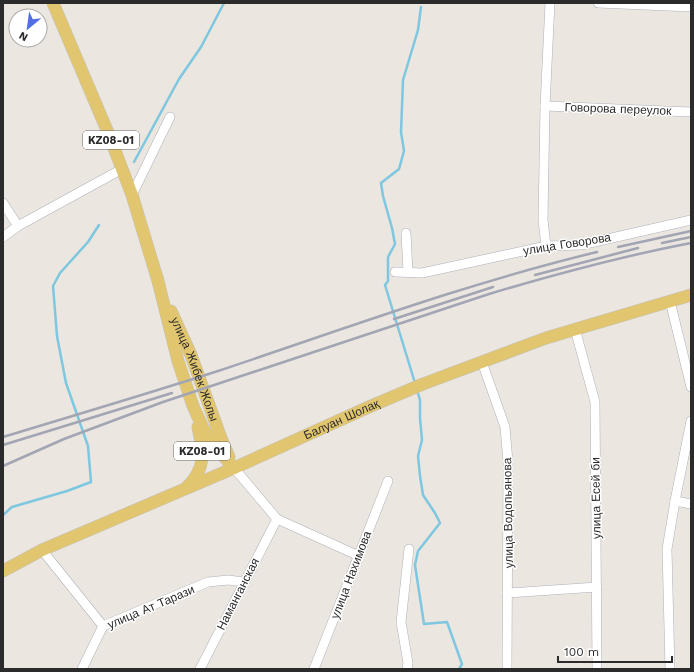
<svg xmlns="http://www.w3.org/2000/svg" width="694" height="672" viewBox="0 0 694 672" font-family="'Work Sans',sans-serif">
  <style>
    .lines { fill: none; stroke-linecap: round; stroke-linejoin: round }
    .stream { stroke: #7ec7e1; stroke-width: 2.5 }
    .minor-casing { stroke: #afb1ba; stroke-width: 10 }
    .major-casing { stroke: #c4c4c4; stroke-width: 13 }
    .minor { stroke: #fff; stroke-width: 9 }
    .major { stroke: #e1c66f; stroke-width: 12 }
    .rail { stroke: #a2a5b3; stroke-width: 2.5 }
    .labels { text-anchor: middle; stroke-width: 3; stroke-linejoin: round; paint-order: stroke }
    .shield { fill: #fff; stroke: #6b6b6b; stroke-width: 1 }
    .shield-label { font-size: 11px; font-weight: bold; fill: #2b2b2b }
    .street-label { font-size: 12px; fill: #2b2b2b; stroke: #fff }
  </style>
  <rect width="100%" height="100%" fill="#ebe6df"/>
  <g class="lines">
    <g class="stream">
      <path d="M134,162L179,79L201,47L224,3"/>
      <path d="M415,383L385,285L388,281V257L395,244L392,228L383,196L381,183L399,169L404,151L401,132L403,80L418,30L421,7"/>
      <path d="M417,390L420,400V418L422,440L418,456L420,476L423,495L435,513L440,523L418,551L415,565L424,624L447,622L462,664L459,669"/>
      <path d="M3,515L12,507L67,491L91,482L88,446L66,383L57,336L53,286L60,273L88,242L99,225"/>
    </g>
    <defs>
      <g id="minor">
        <path d="M598,3L691,7"/>
        <path d="M545,106L691,112"/>
        <path d="M132,195L170,117"/>
        <path d="M3,203L18,226"/>
        <path d="M406,233L408,272"/>
        <path d="M3,237L18,226L122,169"/>
        <path d="M546,246L543,220L545,106L550,3"/>
        <path d="M395,272L422,273L546,246L581,245L691,220"/>
        <path d="M670,301L691,387"/>
        <path d="M575,329L595,402L597,669"/>
        <path d="M482,362L505,427L508,462L507,669"/>
        <path d="M234,468L277,519L359,556"/>
        <path d="M675,501L691,504"/>
        <path d="M42,550L103,626"/>
        <path d="M507,593L597,587"/>
        <path d="M82,669L103,626L208,582L228,580L244,582"/>
        <path d="M200,669L277,519"/>
        <path d="M314,669L388,481"/>
        <path d="M407,669L408,663L401,622L409,549"/>
        <path d="M670,669L667,549L675,501L691,421"/>
      </g>
      <g id="major">
        <path d="M53,3L109,135L132,195L158,281L178,361L193,406L204,430L211,442L234,468"/>
        <path id="s1" d="M171,311L191,355L221,438L229,457"/>
        <path d="M187,487C207,468 203,451 198,427"/>
        <path id="s2" d="M3,571L42,550L234,468L371,406L423,384L546,338L691,295"/>
      </g>
    </defs>
    <use href="#minor" class="minor-casing"/>
    <use href="#major" class="major-casing"/>
    <use href="#minor" class="minor"/>
    <use href="#major" class="major"/>
    <g class="rail">
      <path d="M662,243L691,237"/>
      <path d="M618,247L691,231"/>
      <path d="M535,275L638,248"/>
      <path d="M394,319L493,287"/>
      <path d="M3,437C75,415 147,394 218,371C344,329 468,283 597,252"/>
      <path d="M3,445L172,393"/>
      <path d="M3,466L64,439L163,402L489,294C556,274 623,256 691,243"/>
    </g>
  </g>
  <g class="labels">
    <g class="shield">
      <rect x="83" y="131" width="56" height="18" rx="3"/>
      <rect x="174" y="442" width="56" height="18" rx="3"/>
    </g>
    <g class="shield-label">
      <text x="111" y="144">KZ08-01</text>
      <text x="202" y="455">KZ08-01</text>
    </g>
    <g class="street-label">
      <text transform="translate(618 109) rotate(2)" y="4">Говорова переулок</text>
      <text transform="translate(567 244) rotate(-9)" y="4">улица Говорова</text>
      <text dy="4" stroke="none"><textPath href="#s1" startOffset="63">улица Жибек Жолы</textPath></text>
      <text dy="4" stroke="none"><textPath href="#s2" startOffset="371">Балуан Шолақ</textPath></text>
      <text transform="translate(596 498) rotate(-91)" y="4">улица Есей би</text>
      <text transform="translate(508 513) rotate(-91)" y="4">улица Водопьянова</text>
      <text transform="translate(351 575) rotate(-69)" y="4">улица Нахимова</text>
      <text transform="translate(238 594) rotate(-63)" y="4">Наманганская</text>
      <text transform="translate(151 607) rotate(-23)" y="4">улица Ат Тарази</text>
    </g>
  </g>
  <rect width="694" height="672" fill="none" stroke="#2b2b2b" stroke-width="8"/>
  <g transform="translate(28 28) rotate(209)"><circle r="19" fill="#ffffff" stroke="#aaaaaa"/>
  <path d="M0-3L7 15L0 10L-7 15Z" fill="#526de5"/>
  <text y="-6" font-size="11" font-weight="bold" text-anchor="middle" fill="#2b2b2b">N</text>
  </g>
  <path d="M558 656v6h114v-6" fill="none" stroke="#2b2b2b" stroke-width="2"/>
  <text x="564" y="656" font-size="12" fill="#2b2b2b" stroke="#ffffff" stroke-width="3" paint-order="stroke">100 m</text>
</svg>
